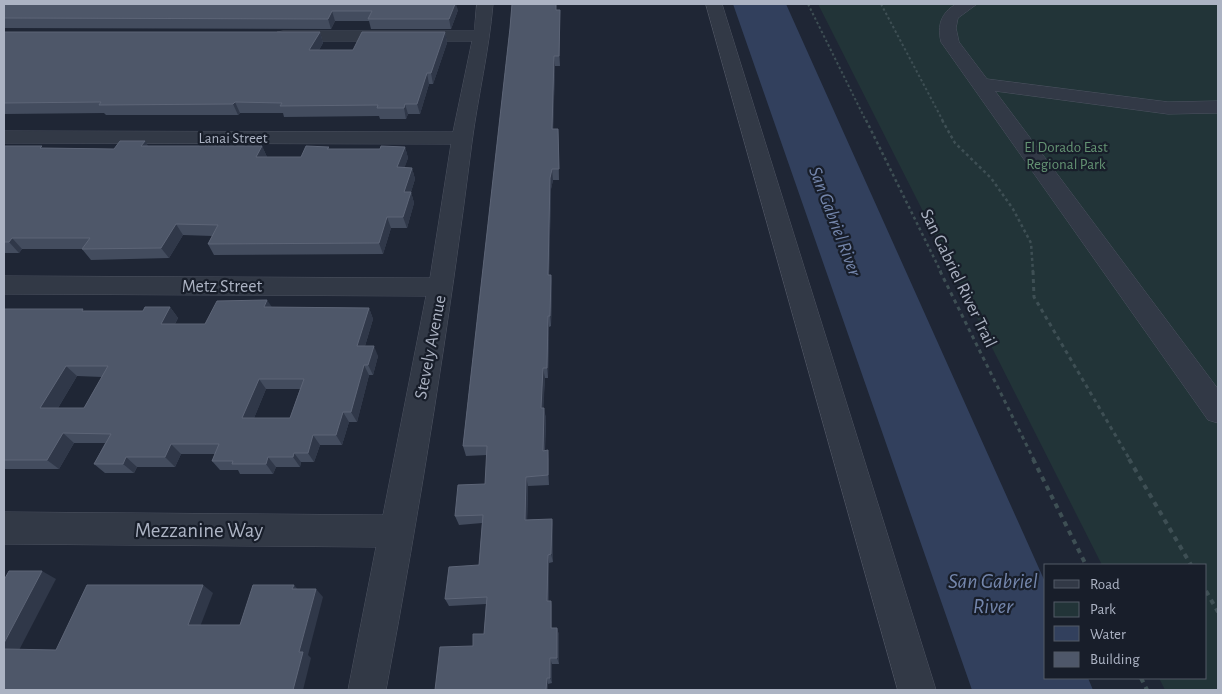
<svg xmlns="http://www.w3.org/2000/svg" width="1222" height="694" viewBox="0 0 1222 694" font-family="'Alegreya Sans',sans-serif">
  <style>
    .green { fill: #223438 }
    .water { fill: #32405d }
    .lines { fill: none; stroke-linecap: round; stroke-linejoin: round }
    .minor-casing { stroke: #4d5361; stroke-width: 1 }
    .path-far3 { stroke: #3e4f54; stroke-width: 2; stroke-dasharray: 2.5 2.5; stroke-linecap: butt }
    .path-far2 { stroke: #3e4f54; stroke-width: 2.5; stroke-dasharray: 3 3; stroke-linecap: butt }
    .path-far1 { stroke: #3e4f54; stroke-width: 3; stroke-dasharray: 4 4; stroke-linecap: butt }
    .path { stroke: #3e4f54; stroke-width: 4; stroke-dasharray: 5 5; stroke-linecap: butt }
    .minor { fill: #323946; fill-rule: evenodd }
    .wall { fill: #434c5e; fill-rule: evenodd }
    .shaded-wall { fill: #303849 }
    .building { fill: #4e5769; stroke: #5d6577; fill-rule: evenodd }
    .labels { text-anchor: middle; stroke-width: 4.5; stroke-linejoin: round; paint-order: stroke }
    .far-street-label { font-size: 15px; fill: #acb3c3; stroke: #181e2a }
    .far-park-label { font-size: 15px; fill: #649373; stroke: #181e2a }
    .street-label { font-size: 18px; fill: #acb3c3; stroke: #181e2a }
    .water-label { font-size: 19px; font-style: italic; fill: #7486ac; stroke: #181e2a }
    .near-street-label { font-size: 21px; fill: #acb3c3; stroke: #181e2a }
    .near-water-label { font-size: 22px; font-style: italic; fill: #7486ac; stroke: #181e2a }
  </style>
  <rect width="100%" height="100%" fill="#1f2635"/>
  <path class="green" d="M818,4H1218V690H1165L1159,678H1206V565H1102Z"/>
  <path class="water" d="M733,4H786L1046,584V678H1088L1093,690H972Z"/>
  <g class="lines">
    <defs>
      <g id="minor">
        <path d="M477,4H493C489,51 478,96 472,142C449,325 420,508 386,690H348L376,547L4,544V512L383,515L426,296L4,294V276L430,278L451,144L4,143V131L453,132L472,41H283L277,40L274,36L277,32L283,31H474Z"/>
        <path d="M706,4H722L936,690H898Z"/>
        <path d="M956,4H977L958,18L956,28L959,42L987,79L1168,102L1218,101V113L1168,114L995,91L1218,389V423L1208,420L941,42C937,25 941,13 956,4Z"/>
      </g>
    </defs>
    <use href="#minor" class="minor-casing"/>
    <g class="path-far3">
      <path d="M808,4L866,121"/>
      <path d="M881,4L943,121"/>
    </g>
    <g class="path-far2">
      <path d="M866,120L941,272"/>
      <path d="M942,120L955,143L991,178L1013,209L1031,243L1033,272"/>
    </g>
    <g class="path-far1">
      <path d="M940,271L1034,460"/>
      <path d="M1033,271L1034,297L1130,460"/>
    </g>
    <g class="path">
      <path d="M1033,459L1086,565"/>
      <path d="M1129,459L1191,565"/>
      <path d="M1206,591L1218,612"/>
      <path d="M1141,678L1147,690"/>
    </g>
    <use href="#minor" class="minor"/>
  </g>
  <g class="wall">
    <path d="M4,4L458,10L451,29H371L369,21H335L331,29L4,28Z"/>
    <path d="M512,4H556V10H560V66H555L553,129H558L559,180H553L551,189L549,275H551L552,286L551,326L549,327L548,378H545L543,408L546,418L545,451L549,460V485L528,486L527,520L552,519L553,527V562L549,563V601H551L552,609V628H557L559,635V664H552V683L548,684L473,646L484,634L486,604L449,606L445,599L479,565L482,523L459,525L455,516L485,484L487,455L466,456L463,446L510,28Z"/>
    <path d="M4,32H320L323,43L319,50H353L445,32L447,43L433,84H429L420,114H408L406,119H380L379,116L284,117L283,113H240L238,115H106L104,113L4,114Z"/>
    <path d="M4,146L44,148L114,149L148,146H262L267,157H301L329,147V149H380L405,147L408,158L404,168H412L415,179L411,192L414,203L407,228H391L383,254L214,255L208,244L212,236L183,235L169,258L91,260L82,249H22L19,253H4Z"/>
    <path d="M170,307L178,318L175,324H205L272,307L369,308L373,319L365,346L378,356L373,375H369L357,422H349L342,445H320L314,462H301L300,467H276L273,474H240L238,470H220L212,461L215,454H181L175,467H137L134,473H105L94,464L105,443H74L59,469H4V309L85,311H143ZM77,376L102,377L84,408H58ZM266,389H300L290,418H254Z"/>
  </g>
  <g class="shaded-wall">
    <path d="M455,4H456L458,10L451,29L449,19Z"/>
    <path d="M560,10V66L559,56Z"/>
    <path d="M332,11L335,21L331,29L328,19Z"/>
    <path d="M320,32L323,43L313,60L309,50Z"/>
    <path d="M445,32L447,43L433,84L431,73Z"/>
    <path d="M554,56L555,66L553,140L552,129Z"/>
    <path d="M427,73L429,84L420,114L417,104Z"/>
    <path d="M235,102L240,113L238,115L233,104Z"/>
    <path d="M405,104L408,114L406,119L404,108Z"/>
    <path d="M558,129L559,140V180V169Z"/>
    <path d="M145,141L152,152L141,146Z"/>
    <path d="M262,146L267,157H256Z"/>
    <path d="M405,147L408,158L401,178L397,167Z"/>
    <path d="M412,168L415,179L411,192L414,203L407,228L403,217L404,192Z"/>
    <path d="M552,169L553,180L551,189L549,286L548,275L550,178Z"/>
    <path d="M387,217L391,228L383,254L379,243Z"/>
    <path d="M176,224L183,235L169,258L161,248Z"/>
    <path d="M12,238L22,249L19,253L9,242Z"/>
    <path d="M551,275L552,286L551,326L550,316Z"/>
    <path d="M267,300L274,310L264,307Z"/>
    <path d="M170,307L178,318L169,335L161,324Z"/>
    <path d="M369,308L373,319L362,356L357,346Z"/>
    <path d="M548,316L549,327L548,378L547,368Z"/>
    <path d="M374,346L378,356L373,375L368,365Z"/>
    <path d="M364,365L369,375L357,422L351,412Z"/>
    <path d="M66,366L77,376L52,418L40,408Z"/>
    <path d="M543,368L545,378L543,418L541,408Z"/>
    <path d="M259,379L266,389L250,428L242,418Z"/>
    <path d="M544,408L546,418L544,460L543,451Z"/>
    <path d="M343,412L349,422L342,445L336,435Z"/>
    <path d="M63,433L74,443L59,469L47,460Z"/>
    <path d="M313,435L320,445L314,462L308,453Z"/>
    <path d="M171,444L181,454L175,467L165,457Z"/>
    <path d="M548,450L549,460V485L548,475Z"/>
    <path d="M294,453L301,462L300,467L293,457Z"/>
    <path d="M126,457L137,467L134,473L123,464Z"/>
    <path d="M268,457L276,467L273,474L266,464Z"/>
    <path d="M526,477L528,486L527,528L525,520Z"/>
    <path d="M552,519L553,527V562L551,554Z"/>
    <path d="M548,555L549,563V609L547,601Z"/>
    <path d="M42,571L56,579L16,656L4,651V643Z"/>
    <path d="M203,585L213,593L198,632L188,625Z"/>
    <path d="M294,585L301,593L292,589Z"/>
    <path d="M316,589L323,597L308,655L311,658L303,690H293L299,652Z"/>
    <path d="M551,601L552,609V635L551,628Z"/>
    <path d="M557,628L559,635V664L557,658Z"/>
    <path d="M550,658L552,664V683L550,678Z"/>
    <path d="M547,678L548,684V690H546Z"/>
  </g>
  <g class="building">
    <path d="M4,4H455L449,19H368L372,11H332L328,19L4,18Z"/>
    <path d="M512,4H556V10H560L559,56H554L552,129H558L559,169H552L550,178L548,275H551L550,316H548L547,368H543L541,408H544L543,451L548,450V475L526,477L525,520L552,519L551,554L548,555L547,601H551V628H557V658H550V678H547L546,690H435L440,647L473,646V634H484L487,597L445,599L449,567L479,565L483,515L455,516L458,485L485,484L487,446H463L510,28Z"/>
    <path d="M4,32H320L309,50H353L362,32H445L431,73H427L417,104H405L404,108H377L378,105L280,106L282,103L235,102L233,104L99,105L101,102L4,103Z"/>
    <path d="M120,141H145L141,146H262L256,157H301L306,146L329,147L327,149H380L381,146L405,147L397,167L412,168L404,192H411L403,217H387L379,243L208,244L218,225L176,224L161,248L82,249L90,238H12L9,242H4V146H42L40,148L114,149Z"/>
    <path d="M267,300L264,307L369,308L357,346H374L368,365H364L351,412H343L336,435H313L308,453H294L293,457H268L266,464H232L233,461H212L219,444H171L165,457H126L123,464H94L111,434L63,433L47,460H4V309H83L82,311H143L145,307H170L161,324H205L217,301ZM66,366H108L84,408H40ZM259,379H304L290,418H242Z"/>
    <path d="M9,571H42L4,643V580Z"/>
    <path d="M87,585H203L188,625H240L253,585H294L292,589H316L299,652H303L293,690H4V649L56,650Z"/>
  </g>
  <g class="labels">
    <g class="far-street-label">
      <text x="233" y="143">Lanai Street</text>
    </g>
    <g class="far-park-label">
      <text x="1066" y="152">El Dorado East<tspan x="1066" dy="17">Regional Park</tspan></text>
    </g>
    <g class="street-label">
      <text transform="translate(959 278) rotate(64)" y="6">San Gabriel River Trail</text>
      <text x="222" y="292">Metz Street</text>
      <text transform="translate(430 347) rotate(-79)" y="6">Stevely Avenue</text>
    </g>
    <g class="water-label">
      <text transform="translate(836 221) rotate(69)" y="7">San Gabriel River</text>
    </g>
    <g class="near-street-label">
      <text x="199" y="537">Mezzanine Way</text>
    </g>
    <g class="near-water-label">
      <text x="993" y="588">San Gabriel<tspan x="993" dy="25">River</tspan></text>
    </g>
  </g>
  <rect width="1222" height="694" fill="none" stroke="#acb3c3" stroke-width="10"/>
  <rect x="1044" y="564" width="162" height="115" fill="#181e2a" stroke="#535a67"/>
  <rect x="1054" y="580" width="25" height="8" fill="#323946" stroke="#535a67"/>
  <text x="1090" y="589" font-size="15" fill="#acb3c3">Road</text>
  <rect x="1054" y="602" width="25" height="15" fill="#223438" stroke="#535a67"/>
  <text x="1090" y="614" font-size="15" fill="#acb3c3">Park</text>
  <rect x="1054" y="626" width="25" height="15" fill="#32405d" stroke="#535a67"/>
  <text x="1090" y="639" font-size="15" fill="#acb3c3">Water</text>
  <rect x="1054" y="652" width="25" height="15" fill="#4e5769" stroke="#535a67"/>
  <text x="1090" y="664" font-size="15" fill="#acb3c3">Building</text>
</svg>
